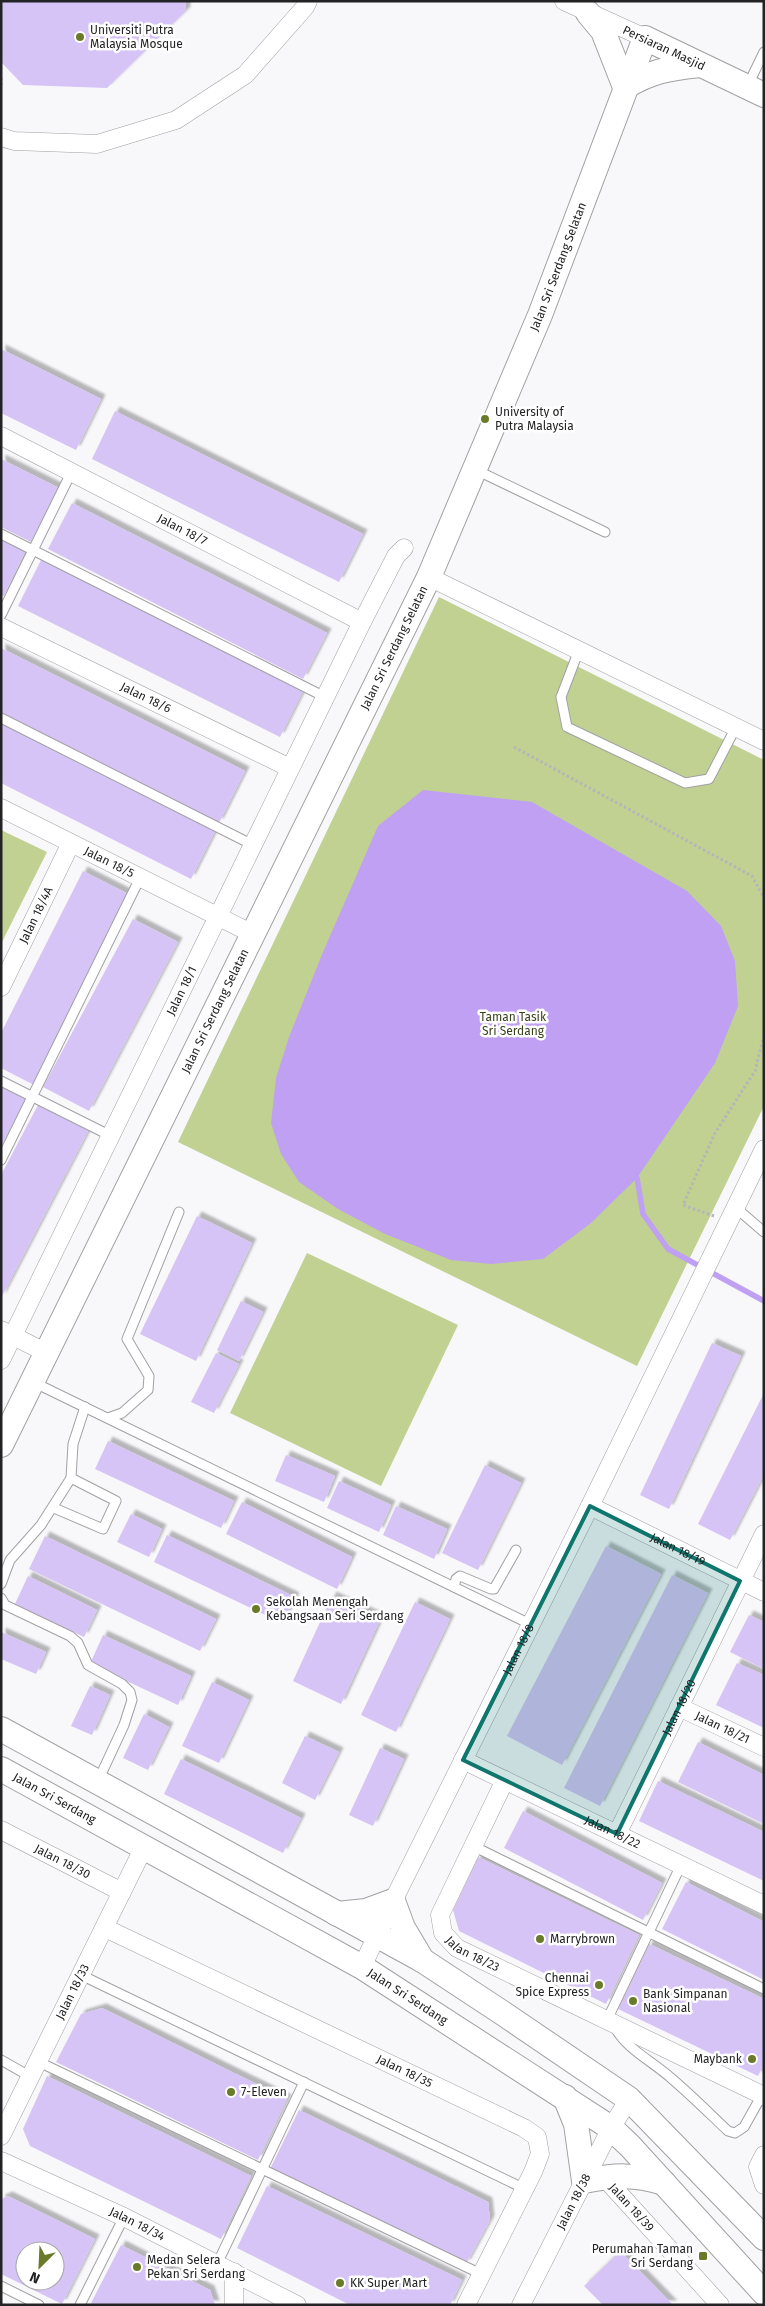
<svg xmlns="http://www.w3.org/2000/svg" width="765" height="2306" viewBox="0 0 765 2306" font-family="'Fira Sans',sans-serif">
  <style>
    .green { fill: #c0d192 }
    .water { fill: #bfa0f2 }
    .lines { fill: none; stroke-linecap: round; stroke-linejoin: round }
    .stream { stroke: #bfa0f2; stroke-width: 5.5 }
    .building { fill: #d6c4f6; fill-rule: evenodd; filter: url(#shadow) }
    .lane-casing { stroke: #a1a0a3; stroke-width: 11 }
    .street-casing { stroke: #a1a0a3; stroke-width: 19 }
    .secondary-casing { stroke: #a1a0a3; stroke-width: 26 }
    .path { stroke: #b6b5b8; stroke-width: 3; stroke-dasharray: 2.5 2.5; stroke-linecap: butt }
    .lane { stroke: #fff; stroke-width: 9 }
    .street { stroke: #fff; stroke-width: 18 }
    .secondary { stroke: #fff; stroke-width: 24 }
    .marked { fill: #0f766e; fill-opacity: 0.2; stroke: #0f766e; stroke-width: 4; stroke-linejoin: round }
    .poi-dot { fill: #697a29; stroke: #fff; stroke-width: 2 }
    .labels { text-anchor: middle; stroke-width: 5; stroke-linejoin: round; paint-order: stroke }
    .poi-label { font-size: 12px; fill: #232224; stroke: #fff; text-anchor: start }
    .street-label { font-size: 12px; fill: #232224; stroke: #fff }
    .park-label { font-size: 12px; fill: #38411b; stroke: #fff }
  </style>
  <defs>
    <filter id="shadow"><feDropShadow dx="4.5" dy="-4.5" stdDeviation="1" flood-color="#0004"/></filter>
  </defs>
  <rect width="100%" height="100%" fill="#f8f7fa"/>
  <g class="green">
    <path d="M439,597L764,760V1106L637,1366L178,1142Z"/>
    <path d="M1,830L47,852L1,944Z"/>
    <path d="M307,1253L458,1325L381,1486L230,1413Z"/>
  </g>
  <path class="water" d="M423,790L532,802L687,891L721,926L735,961L738,1006L715,1063L637,1178L591,1223L543,1259L491,1264L451,1260L385,1234L338,1209L299,1182L281,1154L271,1123L276,1078L289,1037L323,952L378,826Z"/>
  <g class="lines">
    <path class="stream" d="M637,1178L643,1214L668,1249L764,1301"/>
  </g>
  <g class="building">
    <path d="M1,1H186V11L107,88L23,85L1,62Z"/>
    <path d="M1,349L101,399L76,450L1,413Z"/>
    <path d="M115,411L363,534L339,582L92,459Z"/>
    <path d="M1,459L59,488L31,542L1,527Z"/>
    <path d="M72,503L327,633L303,679L48,549Z"/>
    <path d="M1,538L26,550L4,596L1,595Z"/>
    <path d="M42,558L304,689L280,737L18,606Z"/>
    <path d="M1,648L245,771L219,823L1,713Z"/>
    <path d="M1,721L216,829L191,879L1,783Z"/>
    <path d="M83,871L130,895L34,1085L1,1068V1033Z"/>
    <path d="M133,919L178,942L89,1111L43,1087Z"/>
    <path d="M1,1086L26,1098L1,1147Z"/>
    <path d="M38,1105L88,1131L1,1298V1175Z"/>
    <path d="M197,1216L252,1243L196,1361L140,1334Z"/>
    <path d="M241,1301L263,1312L239,1361L217,1350Z"/>
    <path d="M712,1343L741,1356L669,1509L640,1495Z"/>
    <path d="M216,1353L239,1364L214,1413L191,1402Z"/>
    <path d="M764,1393V1474L730,1540L698,1524Z"/>
    <path d="M108,1441L234,1501L221,1528L95,1469Z"/>
    <path d="M286,1455L335,1476L324,1502L275,1481Z"/>
    <path d="M485,1465L521,1483L478,1570L442,1553Z"/>
    <path d="M339,1481L391,1505L379,1532L327,1508Z"/>
    <path d="M242,1502L352,1557L337,1589L226,1534Z"/>
    <path d="M396,1506L447,1529L434,1559L383,1535Z"/>
    <path d="M131,1514L162,1529L149,1557L117,1542Z"/>
    <path d="M167,1535L295,1597L282,1623L154,1562Z"/>
    <path d="M45,1536L216,1619L200,1651L29,1569Z"/>
    <path d="M606,1546L661,1574L562,1765L507,1736Z"/>
    <path d="M672,1575L708,1593L600,1806L564,1788Z"/>
    <path d="M28,1576L97,1610L84,1637L15,1604Z"/>
    <path d="M332,1596L381,1618L341,1704L293,1681Z"/>
    <path d="M415,1602L450,1619L396,1732L361,1715Z"/>
    <path d="M749,1615L764,1622V1669L730,1652Z"/>
    <path d="M1,1632L46,1652L36,1674L1,1659Z"/>
    <path d="M103,1635L191,1676L178,1705L90,1664Z"/>
    <path d="M737,1663L764,1675V1728L716,1705Z"/>
    <path d="M212,1682L249,1700L219,1763L182,1746Z"/>
    <path d="M90,1686L110,1695L92,1735L71,1726Z"/>
    <path d="M144,1714L169,1727L148,1770L123,1758Z"/>
    <path d="M305,1736L339,1752L315,1800L282,1783Z"/>
    <path d="M698,1742L764,1775V1824L678,1782Z"/>
    <path d="M380,1748L404,1759L373,1826L349,1815Z"/>
    <path d="M181,1759L301,1818L283,1853L164,1794Z"/>
    <path d="M658,1781L764,1832V1881L639,1821Z"/>
    <path d="M523,1811L662,1883L643,1920L504,1848Z"/>
    <path d="M478,1857L639,1935L606,2004L459,1931L453,1910Z"/>
    <path d="M686,1882L764,1922V1980L662,1929Z"/>
    <path d="M649,1944L764,1999V2064L758,2076L618,2009Z"/>
    <path d="M102,2008L287,2099L258,2160L56,2062L81,2014Z"/>
    <path d="M47,2076L251,2176L221,2239L30,2146L23,2129Z"/>
    <path d="M299,2110L488,2202L490,2220L466,2264L270,2169Z"/>
    <path d="M267,2186L462,2280L450,2305H350L237,2248Z"/>
    <path d="M8,2196L95,2239L62,2304L1,2274V2199ZM25,2251H55V2281H25Z"/>
    <path d="M121,2245L210,2290L215,2305H90Z"/>
    <path d="M620,2251L673,2305H603L584,2286Z"/>
  </g>
  <g class="lines">
    <defs>
      <g id="lane">
        <path d="M747,87L764,52"/>
        <path d="M474,469L605,532"/>
        <path d="M1,534L325,697"/>
        <path d="M1,615L71,473"/>
        <path d="M579,650L561,697L567,727L685,783L709,779L736,727"/>
        <path d="M1,718L253,845"/>
        <path d="M1,1081L111,1136"/>
        <path d="M1,1160L140,878"/>
        <path d="M735,1207L764,1232"/>
        <path d="M33,1382L532,1625"/>
        <path d="M108,1418L122,1413L148,1390L149,1376L127,1339L179,1212"/>
        <path d="M54,1508L103,1529L116,1501L71,1478"/>
        <path d="M1,1584L10,1560L41,1525L71,1478L73,1444L85,1407"/>
        <path d="M454,1587L456,1579L460,1576L491,1589H494L516,1550"/>
        <path d="M1,1598L5,1605L70,1636L78,1643L88,1665L122,1684L130,1692L132,1700L124,1725L98,1781"/>
        <path d="M473,1846L764,1989"/>
        <path d="M81,1975L523,2188"/>
        <path d="M607,2020L681,1865"/>
        <path d="M614,2026C627,2050 651,2060 671,2078C691,2095 709,2113 728,2131L735,2133L744,2127L762,2095"/>
        <path d="M1,2060L31,2077"/>
        <path d="M39,2062L481,2274"/>
        <path d="M217,2264L304,2082"/>
        <path d="M1,2286L39,2305"/>
        <path d="M80,2305L124,2217"/>
      </g>
      <g id="street">
        <path d="M564,1L645,38"/>
        <path d="M1,137L14,141L97,144L176,120L245,75L305,7L308,1"/>
        <path id="s1" d="M1,436L362,622"/>
        <path d="M429,577L764,741"/>
        <path id="s2" d="M1,627L290,768"/>
        <path id="s3" d="M1,808L253,934"/>
        <path id="s4" d="M1,987L71,843"/>
        <path d="M1,1330L47,1353"/>
        <path id="s5" d="M1,1360L362,622L396,556L404,548"/>
        <path id="s6" d="M590,1506L764,1592"/>
        <path id="s7" d="M679,1707L764,1747"/>
        <path id="s8" d="M463,1760L764,1905"/>
        <path id="s9" d="M505,1780L440,1915L443,1933L457,1948L764,2096"/>
        <path id="s10" d="M1,1830L122,1892"/>
        <path id="s11" d="M617,1834L764,1534"/>
        <path id="s12" d="M105,1928L524,2128L537,2137L540,2154L533,2172L466,2305"/>
        <path id="s13" d="M362,1967L393,1901L590,1506L764,1149"/>
        <path id="s14" d="M1,2136L144,1847"/>
        <path d="M764,2155L758,2167L764,2185"/>
        <path id="s15" d="M1,2161L124,2217L297,2305"/>
        <path id="s16" d="M604,2177L720,2305"/>
        <path d="M234,2272V2305"/>
        <path id="s17" d="M521,2305L611,2128L629,2099"/>
      </g>
      <g id="secondary">
        <path d="M588,13L603,31L625,87"/>
        <path d="M625,87C651,71 670,68 700,65"/>
        <path id="s18" d="M1,1445L429,577L540,315L645,38L764,95"/>
        <path d="M1,1729L422,1960L504,2014L629,2099L764,2238"/>
        <path id="s19" d="M1,1769L362,1967L611,2128L630,2146L764,2293"/>
        <path d="M337,1914L366,1911L393,1901L403,1928L422,1960"/>
        <path d="M565,2097L576,2124L584,2181C615,2175 634,2174 664,2183"/>
      </g>
    </defs>
    <use href="#lane" class="lane-casing"/>
    <use href="#street" class="street-casing"/>
    <use href="#secondary" class="secondary-casing"/>
    <g class="path">
      <path d="M1,78V85"/>
      <path d="M514,747L752,876L764,898"/>
      <path d="M714,1216L683,1205L715,1133L755,1071L764,1035"/>
    </g>
    <use href="#lane" class="lane"/>
    <use href="#street" class="street"/>
    <use href="#secondary" class="secondary"/>
  </g>
  <path class="marked" d="M590,1506L740,1581L617,1834L463,1760Z"/>
  <g class="poi-dot">
    <circle cx="80" cy="37" r="5"/>
    <circle cx="485" cy="419" r="5"/>
    <circle cx="256" cy="1609" r="5"/>
    <circle cx="540" cy="1939" r="5"/>
    <circle cx="599" cy="1985" r="5"/>
    <circle cx="633" cy="2001" r="5"/>
    <circle cx="752" cy="2059" r="5"/>
    <circle cx="231" cy="2092" r="5"/>
    <rect x="698" y="2251" width="10" height="10" rx="2.5"/>
    <circle cx="137" cy="2267" r="5"/>
    <circle cx="340" cy="2283" r="5"/>
  </g>
  <g class="labels">
    <g class="poi-label">
      <text x="90" y="34">Universiti Putra<tspan x="90" dy="14">Malaysia Mosque</tspan></text>
      <text x="495" y="416">University of<tspan x="495" dy="14">Putra Malaysia</tspan></text>
      <text x="266" y="1606">Sekolah Menengah<tspan x="266" dy="14">Kebangsaan Seri Serdang</tspan></text>
      <text x="550" y="1943">Marrybrown</text>
      <text x="589" y="1982" text-anchor="end">Chennai<tspan x="589" dy="14">Spice Express</tspan></text>
      <text x="643" y="1998">Bank Simpanan<tspan x="643" dy="14">Nasional</tspan></text>
      <text x="742" y="2063" text-anchor="end">Maybank</text>
      <text x="241" y="2096">7-Eleven</text>
      <text x="693" y="2253" text-anchor="end">Perumahan Taman<tspan x="693" dy="14">Sri Serdang</tspan></text>
      <text x="147" y="2264">Medan Selera<tspan x="147" dy="14">Pekan Sri Serdang</tspan></text>
      <text x="350" y="2287">KK Super Mart</text>
    </g>
    <g class="street-label">
      <text transform="translate(664 48) rotate(25)" y="4">Persiaran Masjid</text>
      <text dy="4" stroke="none"><textPath href="#s18" startOffset="1304">Jalan Sri Serdang Selatan</textPath></text>
      <text dy="4" stroke="none"><textPath href="#s1" startOffset="204">Jalan 18/7</textPath></text>
      <text dy="4" stroke="none"><textPath href="#s18" startOffset="889">Jalan Sri Serdang Selatan</textPath></text>
      <text dy="4" stroke="none"><textPath href="#s2" startOffset="161">Jalan 18/6</textPath></text>
      <text dy="4" stroke="none"><textPath href="#s3" startOffset="121">Jalan 18/5</textPath></text>
      <text dy="4" stroke="none"><textPath href="#s4" startOffset="80">Jalan 18/4A</textPath></text>
      <text dy="4" stroke="none"><textPath href="#s5" startOffset="411">Jalan 18/1</textPath></text>
      <text dy="4" stroke="none"><textPath href="#s18" startOffset="484">Jalan Sri Serdang Selatan</textPath></text>
      <text dy="4" stroke="none"><textPath href="#s6" startOffset="98">Jalan 18/19</textPath></text>
      <text dy="4" stroke="none"><textPath href="#s13" startOffset="354">Jalan 18/8</textPath></text>
      <text dy="4" stroke="none"><textPath href="#s11" startOffset="141">Jalan 18/20</textPath></text>
      <text dy="4" stroke="none"><textPath href="#s7" startOffset="48">Jalan 18/21</textPath></text>
      <text dy="4" stroke="none"><textPath href="#s19" startOffset="61">Jalan Sri Serdang</textPath></text>
      <text dy="4" stroke="none"><textPath href="#s8" startOffset="166">Jalan 18/22</textPath></text>
      <text dy="4" stroke="none"><textPath href="#s10" startOffset="69">Jalan 18/30</textPath></text>
      <text dy="4" stroke="none"><textPath href="#s9" startOffset="205">Jalan 18/23</textPath></text>
      <text dy="4" stroke="none"><textPath href="#s14" startOffset="161">Jalan 18/33</textPath></text>
      <text dy="4" stroke="none"><textPath href="#s19" startOffset="466">Jalan Sri Serdang</textPath></text>
      <text dy="4" stroke="none"><textPath href="#s12" startOffset="332">Jalan 18/35</textPath></text>
      <text dy="4" stroke="none"><textPath href="#s17" startOffset="116">Jalan 18/38</textPath></text>
      <text dy="4" stroke="none"><textPath href="#s16" startOffset="41">Jalan 18/39</textPath></text>
      <text dy="4" stroke="none"><textPath href="#s15" startOffset="150">Jalan 18/34</textPath></text>
    </g>
    <g class="park-label">
      <text x="513" y="1021">Taman Tasik<tspan x="513" dy="14">Sri Serdang</tspan></text>
    </g>
  </g>
  <rect width="765" height="2306" fill="none" stroke="#232224" stroke-width="5"/>
  <g transform="translate(40 2266) rotate(204)"><circle r="24" fill="#ffffff" stroke="#a7a7a7"/>
  <path d="M0-4L9 19L0 12L-9 19Z" fill="#697a29"/>
  <text y="-8" font-size="14" font-weight="bold" text-anchor="middle" fill="#232224">N</text>
  </g>
</svg>
